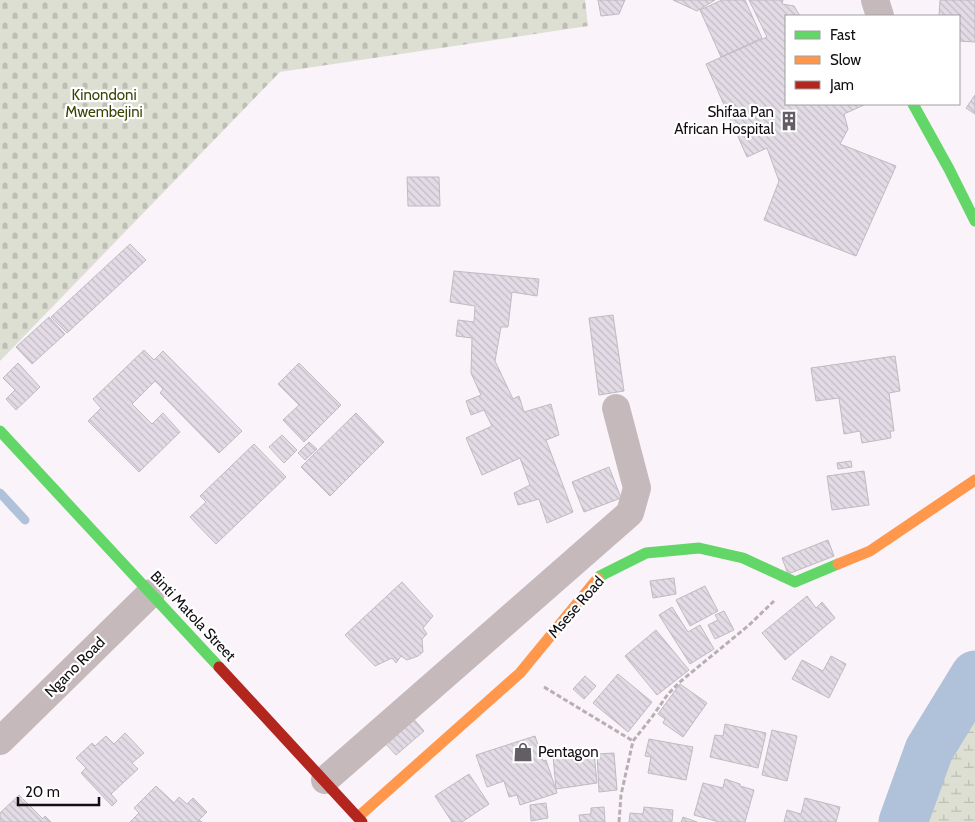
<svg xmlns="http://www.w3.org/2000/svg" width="975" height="822" viewBox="0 0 975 822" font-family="Cabin,sans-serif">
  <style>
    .wetland { fill: url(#wetland-marsh) }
    .cemetery { fill: url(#cemetery-stones) }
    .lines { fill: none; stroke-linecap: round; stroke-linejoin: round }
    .stream { stroke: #b0c2d9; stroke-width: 9 }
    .river { stroke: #b0c2d9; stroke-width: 49 }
    .building { fill: url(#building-back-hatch); stroke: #bfbbc0 }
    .path { stroke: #b9afb3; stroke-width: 3; stroke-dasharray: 5 2.5; stroke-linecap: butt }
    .street { stroke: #c6b9bc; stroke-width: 28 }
    .fast { stroke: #63d668; stroke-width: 11 }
    .slow { stroke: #ff974d; stroke-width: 11 }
    .jam { stroke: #b3261e; stroke-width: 11 }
    .labels { text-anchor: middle; stroke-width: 4.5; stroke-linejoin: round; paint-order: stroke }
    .park-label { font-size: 15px; fill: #384504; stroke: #fff }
    .poi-label { font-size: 15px; fill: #120e12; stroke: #fff; text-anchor: end }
    .street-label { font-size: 15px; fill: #120e12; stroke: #fff }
  </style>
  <defs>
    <pattern id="wetland-marsh" width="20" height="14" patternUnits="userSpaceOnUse" patternTransform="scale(1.25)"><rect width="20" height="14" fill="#dddfd3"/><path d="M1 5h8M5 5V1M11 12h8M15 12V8" fill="none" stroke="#bdbeb4"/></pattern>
    <pattern id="cemetery-stones" width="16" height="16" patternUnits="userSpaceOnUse" patternTransform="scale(1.25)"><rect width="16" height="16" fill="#dddfd3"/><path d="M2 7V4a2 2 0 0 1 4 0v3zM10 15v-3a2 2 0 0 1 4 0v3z" fill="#bdbeb4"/></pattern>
    <pattern id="building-back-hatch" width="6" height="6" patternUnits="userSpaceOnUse" patternTransform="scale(1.25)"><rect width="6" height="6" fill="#e3dce6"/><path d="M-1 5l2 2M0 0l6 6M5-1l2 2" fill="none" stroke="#c2bcc4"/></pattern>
  </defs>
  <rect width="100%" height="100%" fill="#faf4fa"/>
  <path class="wetland" d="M975,651V822H883Z"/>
  <path class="cemetery" d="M0,0H585L588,26L280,72L0,361Z"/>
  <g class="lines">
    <path class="stream" d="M0,493L25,520"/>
    <path class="river" d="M903,822L929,750L975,675"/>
  </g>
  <g class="building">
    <path d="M598,0H625L619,14L601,16Z"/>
    <path d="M673,0H715L697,11Z"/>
    <path d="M722,0H745L762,38L721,57L700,10Z"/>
    <path d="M749,0H783L782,4L794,6L800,16H786V104H866L844,114L848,129L840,144L896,166L856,256L764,220L779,181L767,148L747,157L706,64L767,37Z"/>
    <path d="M940,0H975V42L959,41V16H939Z"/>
    <path d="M975,95V114L966,108Z"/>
    <path d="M407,177H439L440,206H408Z"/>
    <path d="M130,244L146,260L67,333L51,317Z"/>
    <path d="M454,271L539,279L537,296L512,292L508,327H501L495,361L513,399L519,396L524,412L551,404L559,435L546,440L573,512L547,523L539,499L518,505L514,493L530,485L520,458L482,475L466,438L492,426L484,410L471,415L466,401L481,395L471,373L472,338L456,336L458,320L474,322L475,306L450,302Z"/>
    <path d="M613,315L624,391L599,395L589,318Z"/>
    <path d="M49,317L65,334L32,364L16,347Z"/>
    <path d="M144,350L154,360L163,351L242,431L219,453L160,393L163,389L155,381L132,404L152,424L163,413L180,432L139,472L88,421L101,408L93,399Z"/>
    <path d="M895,356L900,391L889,393L894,431H890L891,438L862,443L860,431L844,434L839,398L816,401L811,368Z"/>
    <path d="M18,363L40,387L16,410L6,399L15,390L3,378Z"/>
    <path d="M299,363L341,405L304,442L283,420L299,405L278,384Z"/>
    <path d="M356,413L384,442L330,496L301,467Z"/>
    <path d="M282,435L297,450L284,463L269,447Z"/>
    <path d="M309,442L317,449L305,460L298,453Z"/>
    <path d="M254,444L286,477L216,544L190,517L206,502L200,496Z"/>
    <path d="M851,461L852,467L838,469L837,463Z"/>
    <path d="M609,467L621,498L584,512L572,482Z"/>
    <path d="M864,471L869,505L832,510L827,476Z"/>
    <path d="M828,540L834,556L788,574L782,558Z"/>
    <path d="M674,578L676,594L653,598L650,581Z"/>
    <path d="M402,582L433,616L423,628L427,634L422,639L423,652L418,656L407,660L401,656L396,663L392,658L375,666L345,635Z"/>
    <path d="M705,586L718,611L690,626L676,600Z"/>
    <path d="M807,596L816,608L822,602L835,618L785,660L762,633Z"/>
    <path d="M672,607L688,632L700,625L714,649L690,664L659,615Z"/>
    <path d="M724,611L734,630L715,639L708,625L718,620L715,615Z"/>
    <path d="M656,630L689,670L657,695L625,656Z"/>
    <path d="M831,656L846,664L829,698L792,679L802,660L823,671Z"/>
    <path d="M618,674L652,702L628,732L593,703Z"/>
    <path d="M585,676L596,686L584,699L573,689Z"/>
    <path d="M680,684L707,703L683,737L663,723L665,719L658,714Z"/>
    <path d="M412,717L424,731L396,755L384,742Z"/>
    <path d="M725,724L766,733L758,768L710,757L715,735L723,736Z"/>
    <path d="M772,730L797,736L787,781L762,775Z"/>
    <path d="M125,733L144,753L132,763L138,769L111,794L117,801L112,806L81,773L86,768L76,758L92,743L95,746L106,736L114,744Z"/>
    <path d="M535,736L543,761L546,760L557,793L520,805L517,795L509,797L504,781L487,787L476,755Z"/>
    <path d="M649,739L693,747L686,780L648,773L651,757L645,756Z"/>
    <path d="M585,749L586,753L594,752L597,783L556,789L553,756L565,755V751Z"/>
    <path d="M614,753L617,790L599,792L597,754Z"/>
    <path d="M469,774L489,804L462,822H452L435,796Z"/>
    <path d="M725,779L740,784V786L754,790L745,822H719L694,815L703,783L723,788Z"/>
    <path d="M156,786L174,803L179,797L187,804L193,798L207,812L199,820L202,822H130L139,813L134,808Z"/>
    <path d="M19,795L43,819L45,816L51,822H0V813Z"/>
    <path d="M805,798L840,807L836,822H784L787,810L801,814Z"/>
    <path d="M546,803L548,818L531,821L530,805Z"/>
    <path d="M604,807L605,822H580L579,815L591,814V808Z"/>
    <path d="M644,807L673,810L672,822H629L630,813L643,814Z"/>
    <path d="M683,817L697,822H681Z"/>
  </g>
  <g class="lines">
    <g class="path">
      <path d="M544,687L633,741"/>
      <path d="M619,822L621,795L633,741L652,717L668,694L681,681L748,626L774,601"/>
    </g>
    <g class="street">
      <path d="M875,0L880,16"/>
      <path d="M0,741L151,593"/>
      <path d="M325,780L630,513L637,488L616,408"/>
    </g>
    <g class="fast">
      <path d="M913,104L949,169L975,221"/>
      <path d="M0,431L219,667"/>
      <path d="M598,578L600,576L646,553L699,548L743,558L795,582L838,564"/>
    </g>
    <g class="slow">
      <path d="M838,564L870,551L975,480"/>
      <path d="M358,817L520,673L598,578"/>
    </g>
    <path class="jam" d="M219,667L362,822"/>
  </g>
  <defs>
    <symbol id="building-bare" viewBox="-9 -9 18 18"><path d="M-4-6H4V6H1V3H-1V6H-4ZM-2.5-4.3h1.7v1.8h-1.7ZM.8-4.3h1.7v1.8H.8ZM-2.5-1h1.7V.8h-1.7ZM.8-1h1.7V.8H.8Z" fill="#635e63" stroke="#fff" stroke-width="2.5" paint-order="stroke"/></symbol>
    <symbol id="shop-bare" viewBox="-9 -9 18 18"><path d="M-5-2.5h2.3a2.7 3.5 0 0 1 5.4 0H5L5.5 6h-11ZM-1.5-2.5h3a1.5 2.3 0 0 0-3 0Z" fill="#635e63" stroke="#fff" stroke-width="2.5" paint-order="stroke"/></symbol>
  </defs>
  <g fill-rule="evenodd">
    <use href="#building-bare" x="775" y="107" width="28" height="28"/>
    <use href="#shop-bare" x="509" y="738" width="28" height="28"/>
  </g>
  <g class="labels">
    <g class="park-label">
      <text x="104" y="100">Kinondoni<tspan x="104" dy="17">Mwembejini</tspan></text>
    </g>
    <g class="poi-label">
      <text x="774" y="117">Shifaa Pan<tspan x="774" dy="17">African Hospital</tspan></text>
      <text x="538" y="757" text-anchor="start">Pentagon</text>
    </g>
    <g class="street-label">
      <text transform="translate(576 607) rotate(-49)" y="5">Msese Road</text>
      <text transform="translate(193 616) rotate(47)" y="5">Binti Matola Street</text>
      <text transform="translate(75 667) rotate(-45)" y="5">Ngano Road</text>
    </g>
  </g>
  <rect x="785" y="15" width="175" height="90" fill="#ffffff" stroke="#a09fa0"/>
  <rect x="795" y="31" width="25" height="8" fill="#63d668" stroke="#a09fa0"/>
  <text x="830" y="40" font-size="15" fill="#120e12">Fast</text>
  <rect x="795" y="56" width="25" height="8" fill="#ff974d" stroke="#a09fa0"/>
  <text x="830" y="65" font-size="15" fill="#120e12">Slow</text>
  <rect x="795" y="81" width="25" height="8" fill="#b3261e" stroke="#a09fa0"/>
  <text x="830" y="90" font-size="15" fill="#120e12">Jam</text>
  <path d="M18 797v8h81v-8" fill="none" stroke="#120e12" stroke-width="2.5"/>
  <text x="25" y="797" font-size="15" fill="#120e12" stroke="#ffffff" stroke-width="4" paint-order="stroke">20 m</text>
</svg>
